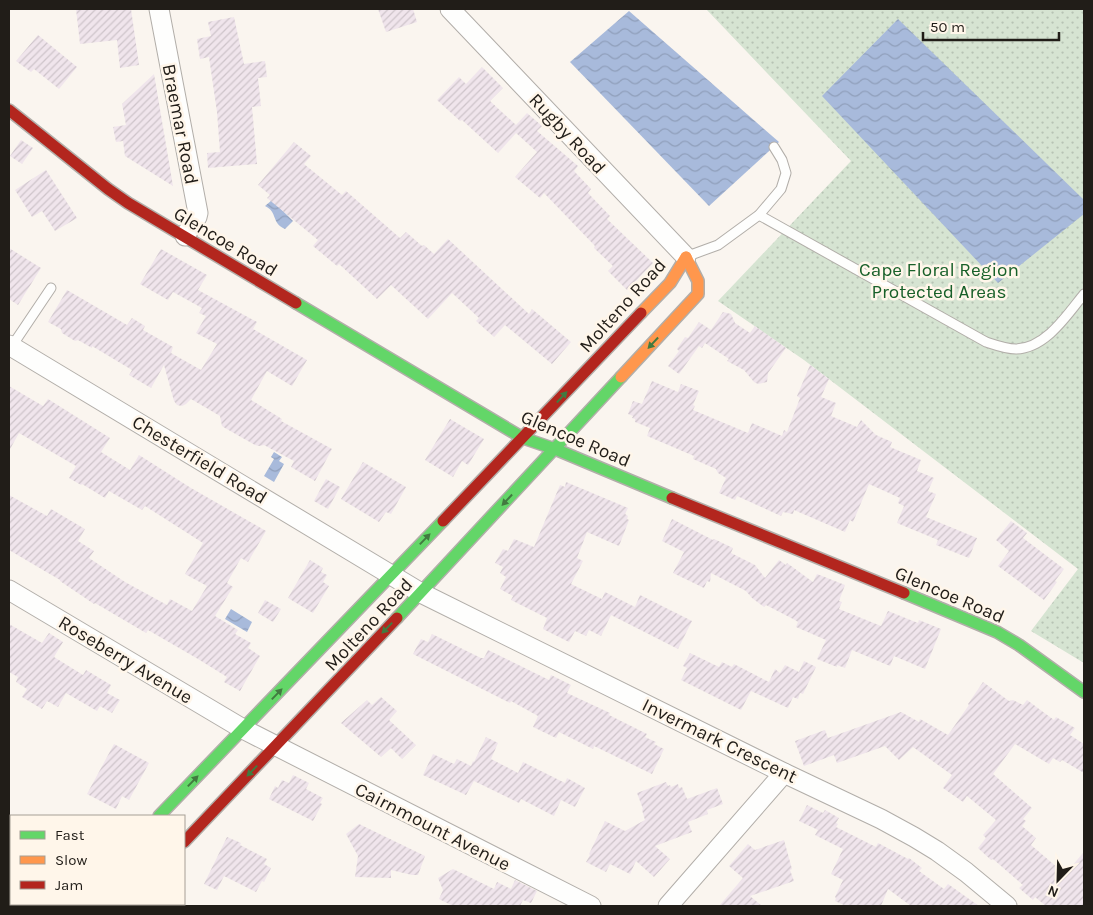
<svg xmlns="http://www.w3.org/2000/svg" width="1093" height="915" viewBox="0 0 1093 915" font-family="Karla,sans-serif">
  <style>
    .park { fill: url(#park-dots) }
    .water { fill: url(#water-waves) }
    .building { fill: url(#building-hatch) }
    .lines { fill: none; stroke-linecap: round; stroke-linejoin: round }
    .lane-casing { stroke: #b2aea9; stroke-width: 11 }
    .street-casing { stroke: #b2aea9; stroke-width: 21 }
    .fast-casing { stroke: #b2aea9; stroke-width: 14 }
    .slow-casing { stroke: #b2aea9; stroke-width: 14 }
    .jam-casing { stroke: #b2aea9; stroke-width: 14 }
    .lane { stroke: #fefefd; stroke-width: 9 }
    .street { stroke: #fefefd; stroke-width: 19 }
    .fast { stroke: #63d668; stroke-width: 11 }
    .slow { stroke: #ff974d; stroke-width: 11 }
    .jam { stroke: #b3261e; stroke-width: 11 }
    .oneway { fill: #427a40 }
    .labels { text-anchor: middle; stroke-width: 5; stroke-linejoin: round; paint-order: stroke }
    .street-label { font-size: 19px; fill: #211d18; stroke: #fff6ea }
    .park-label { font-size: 19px; fill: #186029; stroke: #fff6ea }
  </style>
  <defs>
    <pattern id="park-dots" width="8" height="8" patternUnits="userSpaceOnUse" patternTransform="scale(1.25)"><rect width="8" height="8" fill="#d6e4d2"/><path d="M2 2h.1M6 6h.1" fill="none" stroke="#b7c3b4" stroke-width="1.8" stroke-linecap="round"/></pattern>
    <pattern id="water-waves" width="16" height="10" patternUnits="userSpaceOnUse" patternTransform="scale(1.25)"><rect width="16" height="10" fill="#a8badb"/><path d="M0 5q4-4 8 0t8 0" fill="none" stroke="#909fbb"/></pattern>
    <pattern id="building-hatch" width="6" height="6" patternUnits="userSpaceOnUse" patternTransform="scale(1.25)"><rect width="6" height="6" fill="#f0e5ec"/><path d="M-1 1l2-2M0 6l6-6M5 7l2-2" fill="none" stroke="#cec4ca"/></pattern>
  </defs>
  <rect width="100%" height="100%" fill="#faf5ef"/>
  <path class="park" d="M706,9H1084V663L1031,631L1078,569L804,360L718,301L851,161Z"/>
  <g class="water">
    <path d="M629,11L779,142L709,206L570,62Z"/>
    <path d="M898,19L1084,200V214L998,283L822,96Z"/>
    <path d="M272,200L293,221L285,229C271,223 278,212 265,206Z"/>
    <path d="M274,452L282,457L279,461L284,464L274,482L264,476L274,459L271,457Z"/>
    <path d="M231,609L252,622L247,632L225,619Z"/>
  </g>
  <g class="building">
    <path d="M76,9H131L139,65L120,68L117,40L80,44Z"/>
    <path d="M378,9H413L417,22L386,32Z"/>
    <path d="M234,17L244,64L265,61L267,77L258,78L261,106L252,107L257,164L208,168L207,153L220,152L217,112L209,57L200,59L197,39L211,36L208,22Z"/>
    <path d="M38,35L77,67L59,89L34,69L31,72L16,61Z"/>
    <path d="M482,67L503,88L490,101L516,125L527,113L542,126L537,131L578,166L574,171L591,189L588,193L610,216L607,219L653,263L627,290L608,271L613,266L594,248L595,246L544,193L540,198L515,177L537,152L516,133L498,153L462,120L460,121L437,100L459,77L466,84Z"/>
    <path d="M154,74L173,186L125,156L123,141L116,142L113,127L126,125L122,104Z"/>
    <path d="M21,140L33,148L22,164L10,156Z"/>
    <path d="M294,142L311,156L304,164L342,195L346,191L400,238L406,232L422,246L424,245L434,254L448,239L529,314L532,309L571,342L552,364L505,325L494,337L476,321L479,318L452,293L428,319L391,285L377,299L339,264L337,266L313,246L318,240L267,198L270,195L258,185Z"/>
    <path d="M46,170L77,218L55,231L42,211L32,217L15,190Z"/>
    <path d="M9,248L41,268L18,305L9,299Z"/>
    <path d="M161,249L207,275L198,290L257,322L253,329L307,360L292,386L267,371L251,400L282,419L281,421L332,449L315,481L291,467L294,461L264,445L259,446L255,445L225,428L222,426L220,416L191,399L186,404L182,406L177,405L174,401L164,365L151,388L129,375L132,370L92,346V348L78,340L75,341L62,333L61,329L48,322L67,290L127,325L132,318L145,326L143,330L173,347L171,353L201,370L217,344L196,333L206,316L199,313L202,308L173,292L168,300L140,284Z"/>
    <path d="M723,312L731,314L735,323L750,333L755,326L786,348L768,373L767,382L758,384L754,382L744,370L727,361L729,359L705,343L702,348L699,346L679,374L668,366L679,351L677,349L685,337L688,338L699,322L711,330Z"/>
    <path d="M810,365L829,379L821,397L836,403L831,416L857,427L861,420L876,435L892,442L890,447L921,460L917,471L934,478L928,491L936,494L926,517L977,538L969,558L936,545L938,540L897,523L904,506L898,503L900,498L869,484L853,522L850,520L845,532L794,510L793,514L783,512L781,516L737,496L735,500L719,493L726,478L718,473L716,469L693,459L694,456L647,436L650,428L635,422V419L632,418L633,416L628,414L633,401L642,404L652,381L678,392L681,384L699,391L693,405L695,406L693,410L748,433L752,423L782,436L784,430L787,432L800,398L797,396Z"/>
    <path d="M9,386L43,406L48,399L110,438L101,452L130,470L139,455L191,488L266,531L248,562L241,558L227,583L233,587L215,616L238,630L235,634L251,643L248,648L260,656L240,691L224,682L227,677L198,659L148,630L146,633L95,603L94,604L60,581V580L9,550V495L47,516L51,509L85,529L78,541L94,551L89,558L125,582L167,605L170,599L192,611L207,586L185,574L203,543L145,506L142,510L109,491L105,498L82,484L81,485L69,478L76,466L19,433L9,451Z"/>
    <path d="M450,419L484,439L468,465L462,461L453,477L425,460Z"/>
    <path d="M363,462L406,487L391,514L386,512L379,522L341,499Z"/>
    <path d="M326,479L340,487L328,509L314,501Z"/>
    <path d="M566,482L628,508L625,514L628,516L627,519L629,520L619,546L587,532L577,558L583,561L571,584L602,599L605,592L635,607L640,595L692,621L678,649L611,615L601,636L589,630L586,636L575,631L569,642L543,629L547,618L511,600L513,596L500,589L506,577L500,573L503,567L495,563L503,549L508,551L514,539L534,547L560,485L565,487Z"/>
    <path d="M672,519L713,540L714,539L733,548L731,553L755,565L765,578L779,560L786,565L787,563L813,582L817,574L845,585L839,601L842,602L839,609L881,626L888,611L918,623L919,620L941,629L925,669L894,656L890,666L852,650L845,668L837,665V667L817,659L826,640L796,627L798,622L795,620L766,605L764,607L752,598L746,591L711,573L710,582L707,581L704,588L673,573L684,552L662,541Z"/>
    <path d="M1011,521L1027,533L1023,538L1064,569L1055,581L1057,582L1044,600L998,566L1009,551L996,540Z"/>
    <path d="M310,560L323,568L321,572L327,575L323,582L329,586L313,613L288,598Z"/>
    <path d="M265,600L281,609L273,622L258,613Z"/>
    <path d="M9,624L42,643L49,633L63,642L54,657L83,675L86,670L111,685L107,693L120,700L112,713L100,706L97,711L66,693L58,707L47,701L42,709L22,697L27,689L16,682L18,677L9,672Z"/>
    <path d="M432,634L481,658H484L488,650L549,680L551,675L571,685L567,693L610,713L609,715L647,734L645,737L656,742L654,744L664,749L652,774L594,746L593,749L559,732L556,738L533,727L538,716L511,701L510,703L413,654L421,639L428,642Z"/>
    <path d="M690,653L719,667L722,662L732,667L734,664L769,682L775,669L780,673L785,665L799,672L804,661L816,667L803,694L800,693L798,699L793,697L788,708L751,691L741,710L681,680L687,668L683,666Z"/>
    <path d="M983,682L1009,701L1013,700L1023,705L1027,700L1054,720L1056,717L1075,728L1070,735L1084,744V773L1062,760L1060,762L1053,758L1049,764L1015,744L993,774L1032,808L1023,819L1026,821L1022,826L1036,838L1031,845L1065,874L1084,852V906H1046L1035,897L1033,900L1019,888L1023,885L993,859L991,860L978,848L986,838L983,835L996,820L967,796L963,802L943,788L952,775L913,747L899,760L885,746L837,763L834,755L804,766L795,741L825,730L828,738L901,712L919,722L920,719L948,735L969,705L968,704Z"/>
    <path d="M381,697L397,711L389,720L416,745L402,759L391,748L381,757L341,723L367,700L372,705Z"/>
    <path d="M486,737L498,743L491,759L518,773L523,762L565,783L567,778L585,788L575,807L561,800L554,816L521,799L519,803L474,781L466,795L423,775L433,754L454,764L457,759L471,766L473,761L474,762Z"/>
    <path d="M114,744L149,763L129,800L122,796L116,809L87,794Z"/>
    <path d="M293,775L309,783L306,789L323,798L320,803L322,804L313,821L269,799L275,786L278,788L282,780L289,783Z"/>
    <path d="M666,782L668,786L670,785L671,787L678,784L679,788L682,787L687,799L717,788L723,804L707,810L708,814L688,822L692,832L655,846L670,859L654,877L636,861L630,874L610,864L606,872L586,862L590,855L589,854L605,821L625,831L645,820L642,810L643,809L637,793Z"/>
    <path d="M807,805L823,813L825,810L839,818L836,823L838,824L836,827L876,847L878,843L908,859L909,858L922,868L919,871L944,889L948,884L979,906H911L888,889L881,906H846L835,901L836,898L835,897L843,880L831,874L843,849L815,835L818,830L799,821Z"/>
    <path d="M359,824L425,856L418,875H412L391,870V878L355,877L358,856L346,834Z"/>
    <path d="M227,837L241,843L240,845L267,859L264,864L271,868L264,882L262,881L256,892L224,876L217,890L204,884Z"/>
    <path d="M784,840L792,869L790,870L794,881L750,896L762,906H719L743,878L729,866L748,844L755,850Z"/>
    <path d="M453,869L494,889L497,882L511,889L515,880L537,891L531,903L523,900L520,906H453L439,899L443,890L438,878Z"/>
  </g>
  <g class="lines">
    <defs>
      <g id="lane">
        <path d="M759,215L986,342C995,345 1006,349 1016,349C1046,348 1067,315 1084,294"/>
        <path d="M688,256L718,245L759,215L781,189L786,173L782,160L774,147"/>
        <path d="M12,346L51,288"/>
      </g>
      <g id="street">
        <path d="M159,9L198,213L197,217L185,236"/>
        <path d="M450,9L686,257"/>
        <path d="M9,345L421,593L784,773L881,819L914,837L937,851L966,872L1007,906"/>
        <path d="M9,590L243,729L591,906"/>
        <path d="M9,831L11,832"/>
        <path d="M147,904L152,906"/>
        <path d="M668,906L784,773"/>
      </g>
      <g id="fast">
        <path d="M296,303L523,438L555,449L672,498"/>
        <path d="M904,593L997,632L1019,645L1084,692"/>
        <path d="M397,618L621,377"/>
        <path d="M159,816L443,521"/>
        <path d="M123,906L125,904"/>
      </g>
      <g id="slow">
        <path d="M641,313L670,283L686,257"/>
        <path d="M621,377L698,294V281L686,257"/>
      </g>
      <g id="jam">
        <path d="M9,110L108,189L128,203L296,303"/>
        <path d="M672,498L904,593"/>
        <path d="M443,521L641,313"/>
        <path d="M184,842L397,618"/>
        <path d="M73,906L75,904"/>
      </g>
    </defs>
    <use href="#lane" class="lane-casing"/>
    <use href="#street" class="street-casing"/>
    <use href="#fast" class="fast-casing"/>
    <use href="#slow" class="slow-casing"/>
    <use href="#jam" class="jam-casing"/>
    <use href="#lane" class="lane"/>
    <use href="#street" class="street"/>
    <use href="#fast" class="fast"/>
    <use href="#slow" class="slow"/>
    <use href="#jam" class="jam"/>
  </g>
  <defs><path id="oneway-solid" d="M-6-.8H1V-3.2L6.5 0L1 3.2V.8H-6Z" transform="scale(1.25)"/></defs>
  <g class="oneway">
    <use href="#oneway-solid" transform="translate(653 343) rotate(133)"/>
    <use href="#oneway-solid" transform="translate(562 397) rotate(-47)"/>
    <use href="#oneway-solid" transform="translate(507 500) rotate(133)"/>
    <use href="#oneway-solid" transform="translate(425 539) rotate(-46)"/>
    <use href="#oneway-solid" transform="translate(387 628) rotate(134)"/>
    <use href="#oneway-solid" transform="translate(277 694) rotate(-46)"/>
    <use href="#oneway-solid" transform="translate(252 771) rotate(134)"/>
    <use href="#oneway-solid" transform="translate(193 781) rotate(-46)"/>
  </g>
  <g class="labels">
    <g class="street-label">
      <text transform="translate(181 124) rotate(79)" y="7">Braemar Road</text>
      <text transform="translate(568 133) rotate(47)" y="7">Rugby Road</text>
      <text transform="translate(226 241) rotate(31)" y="7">Glencoe Road</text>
      <text transform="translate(622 305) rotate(-48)" y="7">Molteno Road</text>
      <text transform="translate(576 438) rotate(23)" y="7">Glencoe Road</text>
      <text transform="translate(200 459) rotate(31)" y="7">Chesterfield Road</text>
      <text transform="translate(950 594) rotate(23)" y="7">Glencoe Road</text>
      <text transform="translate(368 624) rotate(-47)" y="7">Molteno Road</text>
      <text transform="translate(126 659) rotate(31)" y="7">Roseberry Avenue</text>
      <text transform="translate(720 740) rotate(26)" y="7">Invermark Crescent</text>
      <text transform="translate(433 826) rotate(27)" y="7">Cairnmount Avenue</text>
    </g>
    <g class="park-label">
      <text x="939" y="276">Cape Floral Region<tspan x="939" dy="22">Protected Areas</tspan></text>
    </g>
  </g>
  <rect width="1093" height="915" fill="none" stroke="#211d18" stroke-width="20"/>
  <rect x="10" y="815" width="175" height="90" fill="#fff6ea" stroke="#a69f96"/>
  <rect x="20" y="831" width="25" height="8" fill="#63d668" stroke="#a69f96"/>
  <text x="55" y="840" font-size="15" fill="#211d18">Fast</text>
  <rect x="20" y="856" width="25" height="8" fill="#ff974d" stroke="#a69f96"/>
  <text x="55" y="865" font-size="15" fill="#211d18">Slow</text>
  <rect x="20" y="881" width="25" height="8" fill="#b3261e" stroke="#a69f96"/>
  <text x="55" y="890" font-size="15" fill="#211d18">Jam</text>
  <g transform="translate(1058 880) rotate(203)" stroke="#fff6ea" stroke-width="4" paint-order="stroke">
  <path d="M0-4L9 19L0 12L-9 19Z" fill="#211d18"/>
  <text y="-8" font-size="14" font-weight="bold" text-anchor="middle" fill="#211d18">N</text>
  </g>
  <path d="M923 32v8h136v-8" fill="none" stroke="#211d18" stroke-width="2.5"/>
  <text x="930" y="32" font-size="15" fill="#211d18" stroke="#fff6ea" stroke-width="4" paint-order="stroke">50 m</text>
</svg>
